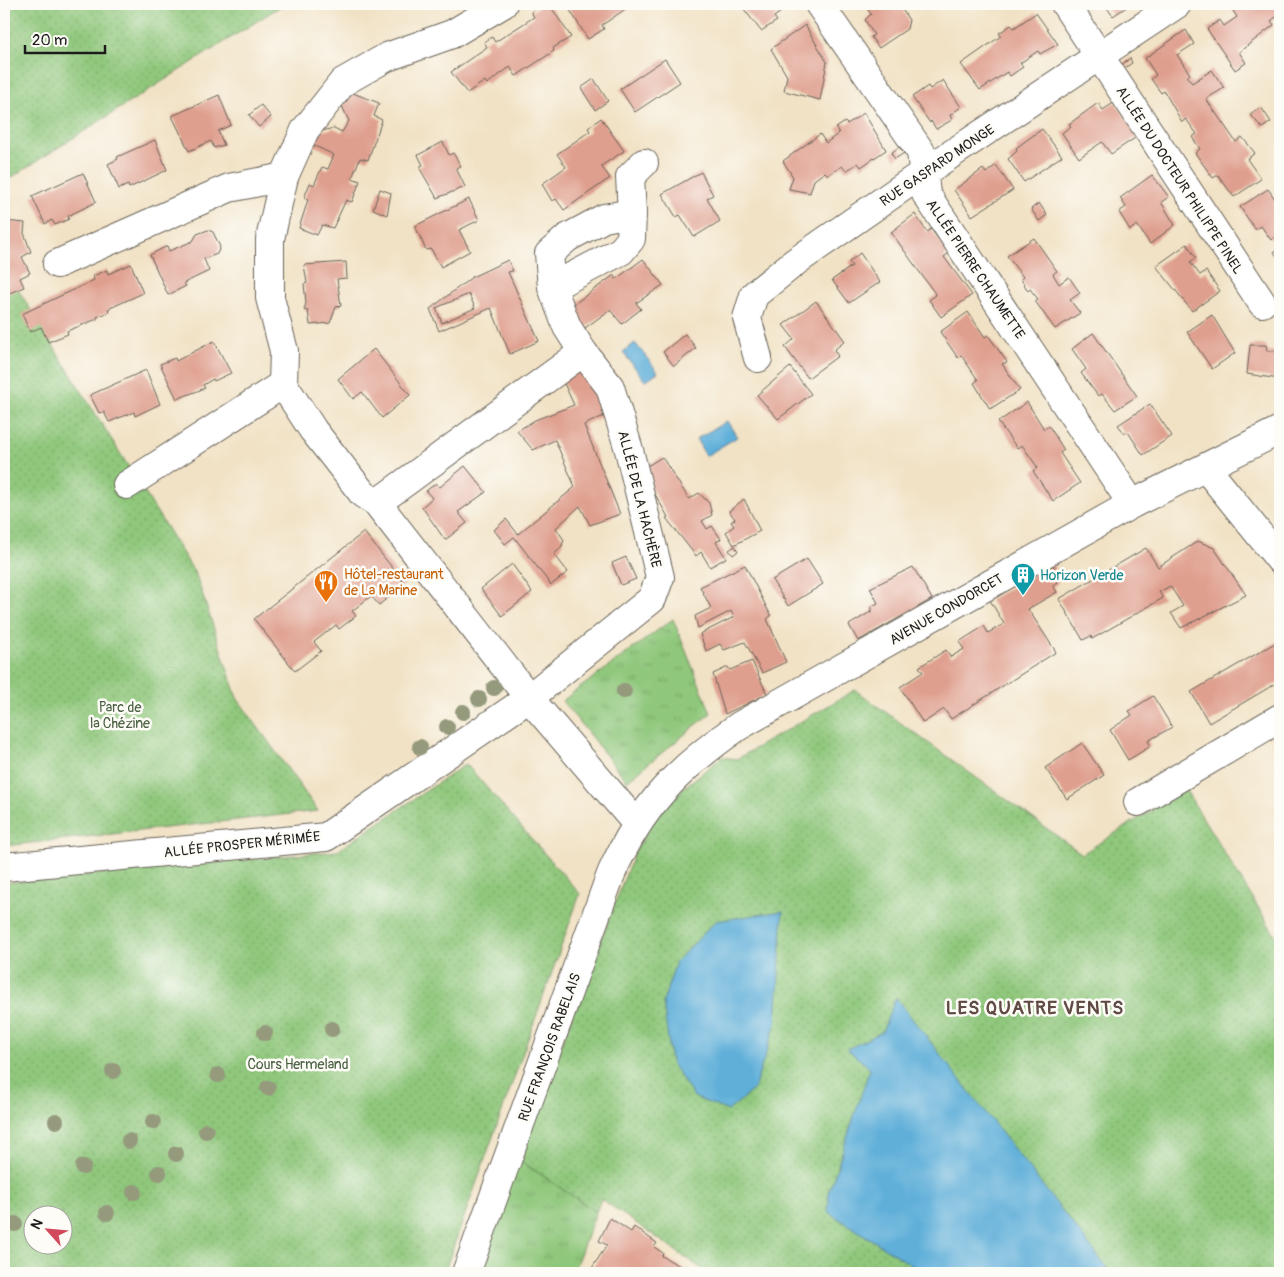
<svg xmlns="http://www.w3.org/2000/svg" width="1284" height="1277" viewBox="0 0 1284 1277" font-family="Pangolin,sans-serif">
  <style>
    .grass { fill: url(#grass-tufts); stroke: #56724c }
    .park { fill: url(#park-dots); stroke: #56724c; fill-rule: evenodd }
    .water { fill: #5fafd9; stroke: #3e667a }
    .building { fill: #df9f8e; fill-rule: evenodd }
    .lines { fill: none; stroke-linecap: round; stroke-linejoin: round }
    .minor-casing { stroke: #676157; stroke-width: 30 }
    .tertiary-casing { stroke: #676157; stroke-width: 30 }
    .minor { stroke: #fff; stroke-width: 28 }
    .tertiary { stroke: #fff; stroke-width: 28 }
    .tree { fill: #959a7d }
    .labels { text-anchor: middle; stroke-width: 5; stroke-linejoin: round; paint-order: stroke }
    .street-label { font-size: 14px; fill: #1c1c1c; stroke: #fdfcf7 }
    .food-label { font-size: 14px; fill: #c56008; stroke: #fdfcf7; text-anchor: start }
    .culture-label { font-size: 14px; fill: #0d838f; stroke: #fdfcf7; text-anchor: start }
    .park-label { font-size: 14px; fill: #4a6042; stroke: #fdfcf7 }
    .district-label { font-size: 19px; font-weight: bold; letter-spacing: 1px; fill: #604a44; stroke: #fdfcf7 }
  </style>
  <defs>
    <pattern id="grass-tufts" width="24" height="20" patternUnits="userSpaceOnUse" patternTransform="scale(1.25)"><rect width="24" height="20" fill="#8fc77b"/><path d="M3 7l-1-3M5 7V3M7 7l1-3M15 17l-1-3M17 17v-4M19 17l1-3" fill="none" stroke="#7baa6a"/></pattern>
    <pattern id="park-dots" width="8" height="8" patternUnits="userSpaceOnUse" patternTransform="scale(1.25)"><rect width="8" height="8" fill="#8fc77b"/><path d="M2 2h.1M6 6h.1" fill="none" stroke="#7baa6a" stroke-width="1.8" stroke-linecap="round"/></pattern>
  </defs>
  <rect width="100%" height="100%" fill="#fdfcf7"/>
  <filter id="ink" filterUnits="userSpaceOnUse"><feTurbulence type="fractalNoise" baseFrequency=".02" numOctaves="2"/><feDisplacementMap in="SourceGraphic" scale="10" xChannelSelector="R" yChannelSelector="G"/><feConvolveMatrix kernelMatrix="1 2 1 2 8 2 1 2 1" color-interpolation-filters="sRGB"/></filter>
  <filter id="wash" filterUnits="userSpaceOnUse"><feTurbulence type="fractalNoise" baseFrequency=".0096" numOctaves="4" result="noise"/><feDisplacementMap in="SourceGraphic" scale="20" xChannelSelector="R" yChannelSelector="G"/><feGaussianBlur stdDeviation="1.12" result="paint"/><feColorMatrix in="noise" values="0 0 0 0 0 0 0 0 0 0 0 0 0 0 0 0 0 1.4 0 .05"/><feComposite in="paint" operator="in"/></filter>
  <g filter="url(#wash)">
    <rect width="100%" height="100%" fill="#f1e2c5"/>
    <g class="grass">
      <path d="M673,619L711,713L627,781L562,701Z"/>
      <path d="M518,1159L596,1212L573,1273H474Z"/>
    </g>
    <g class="park">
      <path d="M4,4H284L4,182Z"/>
      <path d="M4,267L196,575L237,698L318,811L4,846Z"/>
      <path d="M855,690L1082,854L1185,789L1280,943V1273H708L601,1199L596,1212L518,1159L634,853L656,817L682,789L722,757L737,759Z"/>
      <path d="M466,764L580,894L444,1273H4V883L337,851ZM62,1214V1244H32V1214Z"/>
    </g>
    <g class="water">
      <path d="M635,343L658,372L645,381L623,352Z"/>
      <path d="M727,421L737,437L706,456L696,439Z"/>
      <path d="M783,911L776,1023L754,1089L728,1111L694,1097L671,1062L663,1002L676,962L716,921Z"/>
      <path d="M896,997V998L1111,1273H924L828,1212L829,1192L870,1068L847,1049L882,1032Z"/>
    </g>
    <g id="blocks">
      <g class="building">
        <path d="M543,4H549L571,37L553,48L554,51L516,76L510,67L487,84L485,81L467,93L451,72L487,47L484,42L492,37L495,42L534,17L531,12Z"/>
        <path d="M566,4H624L627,8L602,25L604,29L588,39Z"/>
        <path d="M743,4H785L788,7L774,17L777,21L761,31L743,8Z"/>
        <path d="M864,4H905L908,7L903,11L909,20L907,29L879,48L871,37L874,35L865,20L871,14Z"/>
        <path d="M1104,4H1131L1113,16Z"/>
        <path d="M1244,4H1280V14L1271,21L1274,25L1239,52L1246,63L1235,70L1207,29L1220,20L1224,26L1237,17L1233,11Z"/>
        <path d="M1036,13L1058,44L1040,54L1038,51L1020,63L1023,67L1010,76L1007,72L980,90L961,64L1001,36L999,33L1011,25L1014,28Z"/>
        <path d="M805,25L827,62L820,100L784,91L787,76L771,49Z"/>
        <path d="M1186,30L1194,44L1177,55L1190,74L1187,77L1192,83L1212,70L1224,88L1206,99L1236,142L1242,137L1255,153L1247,159L1261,179L1234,197L1218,175L1213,178L1195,153L1200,149L1192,137L1197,134L1186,119L1182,122L1164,91L1161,93L1151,79L1156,75L1145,58Z"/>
        <path d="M1130,58L1132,63L1123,69L1121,65Z"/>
        <path d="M665,59L680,82L635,112L620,89Z"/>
        <path d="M594,79L608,101L595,110L581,88Z"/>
        <path d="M943,80L961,107L950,115L952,120L936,129L931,121L930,123L912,97L928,86L930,89Z"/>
        <path d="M353,93L379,103L374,116L382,120L368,160L360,158L352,178L360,181L352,202L346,200L333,228L322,225L317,235L299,228L308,200L304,198L310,183L314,185L322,167L328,169L334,155L313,145L322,131L334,128L342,132L349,121L342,106Z"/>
        <path d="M219,95L231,125L218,131L224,145L214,148L211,141L189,151L172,116Z"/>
        <path d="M1115,102L1138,136L1111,154L1102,142L1079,158L1062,133L1071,126L1069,124L1098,103L1103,110Z"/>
        <path d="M261,105L271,117L259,127L249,115Z"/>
        <path d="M1261,107L1271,122L1262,128L1250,114Z"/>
        <path d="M864,113L886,150L861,167L858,163L846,171L842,166L828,175L825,172L814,180L810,193L789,189L793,177L783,161L820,134L826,143L839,133L836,128L845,122L847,124Z"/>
        <path d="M601,118L624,151L601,166L610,178L564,210L556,199L552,201L542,184L566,167L557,154L590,131L588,128Z"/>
        <path d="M1042,129L1062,156L1024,182L1008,159L1017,151L1016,148Z"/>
        <path d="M155,140L167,170L129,188L128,185L119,189L108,164L118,159L117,157Z"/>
        <path d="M443,142L449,155L453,153L461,166L456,168L465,187L437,198L419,167L423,165L418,155Z"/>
        <path d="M899,147L904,153L895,159L891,153Z"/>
        <path d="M996,165L1013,190L972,216L954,190L983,169L986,173Z"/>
        <path d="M701,172L713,195L707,198L720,221L694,237L680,215L676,217L662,194Z"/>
        <path d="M83,173L96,202L68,216L69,219L55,225L52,220L45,224L32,196Z"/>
        <path d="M1152,175L1169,197L1161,202L1175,225L1150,244L1137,225L1130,230L1119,212L1126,207L1120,198Z"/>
        <path d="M380,189L391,193L387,215L373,209Z"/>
        <path d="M1268,189L1280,206V233L1271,240L1261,226L1255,229L1240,207Z"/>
        <path d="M469,199L479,220L459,230L470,251L441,267L431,249L426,250L415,226Z"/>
        <path d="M1039,203L1047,215L1039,221L1031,209Z"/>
        <path d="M915,214L927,232L931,229L949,253L944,257L972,295L941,317L929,300L936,295L891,232Z"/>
        <path d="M4,221L25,223L24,233L31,252L22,257L30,273L20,278L24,287L7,294L4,287Z"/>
        <path d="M208,230L213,232L220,247L217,254L204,259L209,271L184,283L186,286L168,295L150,255L167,246L169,251L193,241L197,234Z"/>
        <path d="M1034,238L1057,271L1053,274L1059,284L1069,277L1080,293L1070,300L1080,313L1055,329L1035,301L1038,299L1030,289L1028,291L1021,279L1023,277L1007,256Z"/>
        <path d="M1187,244L1196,258L1190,262L1200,275L1206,271L1220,291L1192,311L1156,266Z"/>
        <path d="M1280,247V261L1274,252Z"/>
        <path d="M860,253L880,282L849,303L832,280L852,266L849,262Z"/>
        <path d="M643,259L663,285L636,303L641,309L622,324L610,310L582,330L570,307L614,275L616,279Z"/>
        <path d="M508,260L513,271L508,272L539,341L510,354L491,308L439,331L430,309L472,277ZM469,294L475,308L442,323L436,308Z"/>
        <path d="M346,262L347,278L337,279L341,306L336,307L330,323L310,325L308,311L304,310L306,303L304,284L307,283L304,265Z"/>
        <path d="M131,264L143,293L108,309L109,312L97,317V319L67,331L68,334L48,342L41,327L30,332L22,314L94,280L93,276L107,270L108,274Z"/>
        <path d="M816,301L845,341L834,350L838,356L808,378L785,347L794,339L783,325Z"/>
        <path d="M968,312L985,337L988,335L1007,362L1002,364L1020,390L990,409L974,383L978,380L961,355L958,358L940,332Z"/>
        <path d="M1212,315L1235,353L1212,369L1187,332Z"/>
        <path d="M1093,333L1137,396L1115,410L1102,394L1098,396L1081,373L1086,369L1072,349Z"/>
        <path d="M685,334L696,348L674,366L663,352Z"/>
        <path d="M214,341L231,373L214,381L213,379L203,385L205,388L177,399L160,364L175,358L176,361Z"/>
        <path d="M1250,345H1266L1267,351H1280L1279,379L1247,374Z"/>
        <path d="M374,349L410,395L382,418L362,392L353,399L338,379Z"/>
        <path d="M583,366L608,414L584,425L620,514L590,525L580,506L556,528L564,540L561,548L554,554L568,572L551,585L514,537L505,544L494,530L506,519L518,534L575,487L555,440L533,450L517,431L535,420L574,405L562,379Z"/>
        <path d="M790,367L811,394L778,419L757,395Z"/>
        <path d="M146,370L160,404L135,416L134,412L109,422L104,412L99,413L90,395Z"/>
        <path d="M1027,402L1044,429L1049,426L1064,450L1060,453L1080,483L1053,501L1033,471L1038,468L1022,445L1017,448L998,422Z"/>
        <path d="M1150,404L1172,436L1143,455L1128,432L1125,434L1118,425Z"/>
        <path d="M662,457L689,499L699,493L709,503L712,515L702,521L707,529L712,526L721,539L716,542L726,558L710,567L701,552L696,556L666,518L668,517L648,482L642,469Z"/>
        <path d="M465,466L486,492L458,512L467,523L445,540L422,507L432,498L426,491L436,483L440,487Z"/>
        <path d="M744,499L760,531L734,545L726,532L734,526L731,522L735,519L729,511Z"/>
        <path d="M364,532L405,584L379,605L371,596L352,611L356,616L339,629L336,625L314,642L321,651L295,671L254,619Z"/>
        <path d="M1198,541L1214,548L1246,595L1181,628L1171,613L1183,606L1170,586L1159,592L1163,598L1092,639L1091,636L1083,640L1059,599L1146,548L1158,567Z"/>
        <path d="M735,546L738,551L733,555L729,550Z"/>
        <path d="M626,557L636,579L621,585L612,563Z"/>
        <path d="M807,559L823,584L788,606L772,580Z"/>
        <path d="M1052,563L1059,577L1057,584L1053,586L1057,592L1028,609L1056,652L951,719L944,709L923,723L900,687L923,672L919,667L946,650L951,657L964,649L959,642L984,626L988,633L1004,624L990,600Z"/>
        <path d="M512,564L532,592L502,616L481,589Z"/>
        <path d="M745,565L771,616L767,619L786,662L762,673L745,642L724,650L720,644L706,651L700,634L734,617L731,611L698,628L695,616L711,608L700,587Z"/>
        <path d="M913,567L932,599L858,641L849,625L872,611L871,607L878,603L870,588Z"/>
        <path d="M1280,640V681L1209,723L1191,692Z"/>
        <path d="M752,661L767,694L725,714L713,674L728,667L730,670Z"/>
        <path d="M1153,696L1172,727L1148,741L1151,746L1128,760L1110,730L1132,715L1129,711Z"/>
        <path d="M1082,743L1104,775L1067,799L1045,768Z"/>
        <path d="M610,1218L631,1232L634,1227L657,1243L654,1247L663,1253L662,1256L692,1273H593L590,1271L607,1245L599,1241Z"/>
      </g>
    </g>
  </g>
  <g filter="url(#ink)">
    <use href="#blocks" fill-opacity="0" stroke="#676157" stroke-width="1"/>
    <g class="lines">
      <defs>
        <g id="minor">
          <path d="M503,4L452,34L387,57L343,82L305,130L284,177L270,239V298L284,351L283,384L313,430L363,494L377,503L529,698L636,823"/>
          <path d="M819,4L921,152L926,194L1132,504"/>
          <path d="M1065,4L1262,303"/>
          <path d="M632,213L630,177L644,163"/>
          <path d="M57,264L229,188L284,177"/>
          <path d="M758,358L747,318L754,295L795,262L923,173L1177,4"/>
          <path d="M1206,468L1280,560"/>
          <path d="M127,485L283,384"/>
          <path d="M377,503L583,352"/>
          <path d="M1138,802L1280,718"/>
          <path d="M4,867L326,837L529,698L652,599L660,577L629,450L610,387L583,352L567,327L552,287L549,254L567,238L604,218L632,213L631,239L621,251L552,287"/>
        </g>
        <path id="tertiary" d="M466,1273L611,874C641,806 678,768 739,726L1132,504L1280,430"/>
      </defs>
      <use href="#minor" class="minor-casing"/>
      <use href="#tertiary" class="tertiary-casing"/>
      <use href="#minor" class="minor"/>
      <use href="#tertiary" class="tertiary"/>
    </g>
    <g class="tree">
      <circle cx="494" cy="688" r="8"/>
      <circle cx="624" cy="691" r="8"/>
      <circle cx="479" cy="699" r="8"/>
      <circle cx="463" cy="712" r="8"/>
      <circle cx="447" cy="727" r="8"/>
      <circle cx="420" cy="747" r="8"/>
      <circle cx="332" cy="1029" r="8"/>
      <circle cx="265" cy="1033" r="8"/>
      <circle cx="113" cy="1071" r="8"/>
      <circle cx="218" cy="1075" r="8"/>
      <circle cx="268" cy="1088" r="8"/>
      <circle cx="56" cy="1121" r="8"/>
      <circle cx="153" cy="1122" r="8"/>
      <circle cx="206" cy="1131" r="8"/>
      <circle cx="129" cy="1141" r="8"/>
      <circle cx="176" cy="1154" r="8"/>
      <circle cx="83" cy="1167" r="8"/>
      <circle cx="159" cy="1173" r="8"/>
      <circle cx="134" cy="1192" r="8"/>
      <circle cx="107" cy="1213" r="8"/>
      <circle cx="15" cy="1224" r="8"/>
    </g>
  </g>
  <defs>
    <symbol id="building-pin" viewBox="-11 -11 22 30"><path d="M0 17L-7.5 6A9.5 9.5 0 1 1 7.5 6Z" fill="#0f9aa8" stroke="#fdfcf7"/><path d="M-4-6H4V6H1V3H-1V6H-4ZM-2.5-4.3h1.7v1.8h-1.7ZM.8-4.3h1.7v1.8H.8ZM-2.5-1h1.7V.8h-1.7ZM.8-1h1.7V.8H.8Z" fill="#fff"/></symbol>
    <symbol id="restaurant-pin" viewBox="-11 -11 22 30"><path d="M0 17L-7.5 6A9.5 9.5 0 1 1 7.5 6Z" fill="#e8710a" stroke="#fdfcf7"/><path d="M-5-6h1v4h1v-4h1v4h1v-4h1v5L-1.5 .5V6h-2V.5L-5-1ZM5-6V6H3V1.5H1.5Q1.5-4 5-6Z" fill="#fff"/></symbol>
  </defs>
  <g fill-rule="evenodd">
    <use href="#building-pin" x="1009" y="561" width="28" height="38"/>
    <use href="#restaurant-pin" x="312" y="568" width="28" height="38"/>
  </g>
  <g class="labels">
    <g class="street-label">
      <text transform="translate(937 165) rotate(-34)" y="5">RUE GASPARD MONGE</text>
      <text transform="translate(1180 180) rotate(57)" y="5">ALLÉE DU DOCTEUR PHILIPPE PINEL</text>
      <text transform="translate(976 269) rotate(56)" y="5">ALLÉE PIERRE CHAUMETTE</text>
      <text transform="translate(640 499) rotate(76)" y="5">ALLÉE DE LA HACHÈRE</text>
      <text transform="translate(946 609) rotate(-30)" y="5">AVENUE CONDORCET</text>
      <text transform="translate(242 844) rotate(-6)" y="5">ALLÉE PROSPER MÉRIMÉE</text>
      <text transform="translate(549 1047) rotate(-70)" y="5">RUE FRANÇOIS RABELAIS</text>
    </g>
    <g class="food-label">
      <text x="344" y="579">Hôtel-restaurant<tspan x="344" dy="16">de La Marine</tspan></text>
    </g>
    <g class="culture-label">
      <text x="1040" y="580">Horizon Verde</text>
    </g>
    <g class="park-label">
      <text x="120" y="712">Parc de<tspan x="120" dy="16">la Chézine</tspan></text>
      <text x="298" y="1069">Cours Hermeland</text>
    </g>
    <g class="district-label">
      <text x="1035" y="1014">LES QUATRE VENTS</text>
    </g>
  </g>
  <rect width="1284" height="1277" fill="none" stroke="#fdfcf7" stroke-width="20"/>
  <g transform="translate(48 1230) rotate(297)"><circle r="24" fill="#fdfcf7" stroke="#a3a29f"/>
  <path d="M0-4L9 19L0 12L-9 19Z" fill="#d1495b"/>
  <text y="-8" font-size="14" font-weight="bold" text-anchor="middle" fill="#1c1c1c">N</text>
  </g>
  <path d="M25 45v8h80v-8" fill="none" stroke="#1c1c1c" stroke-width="2.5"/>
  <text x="32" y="45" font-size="15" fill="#1c1c1c" stroke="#fdfcf7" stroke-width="4" paint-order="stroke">20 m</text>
</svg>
